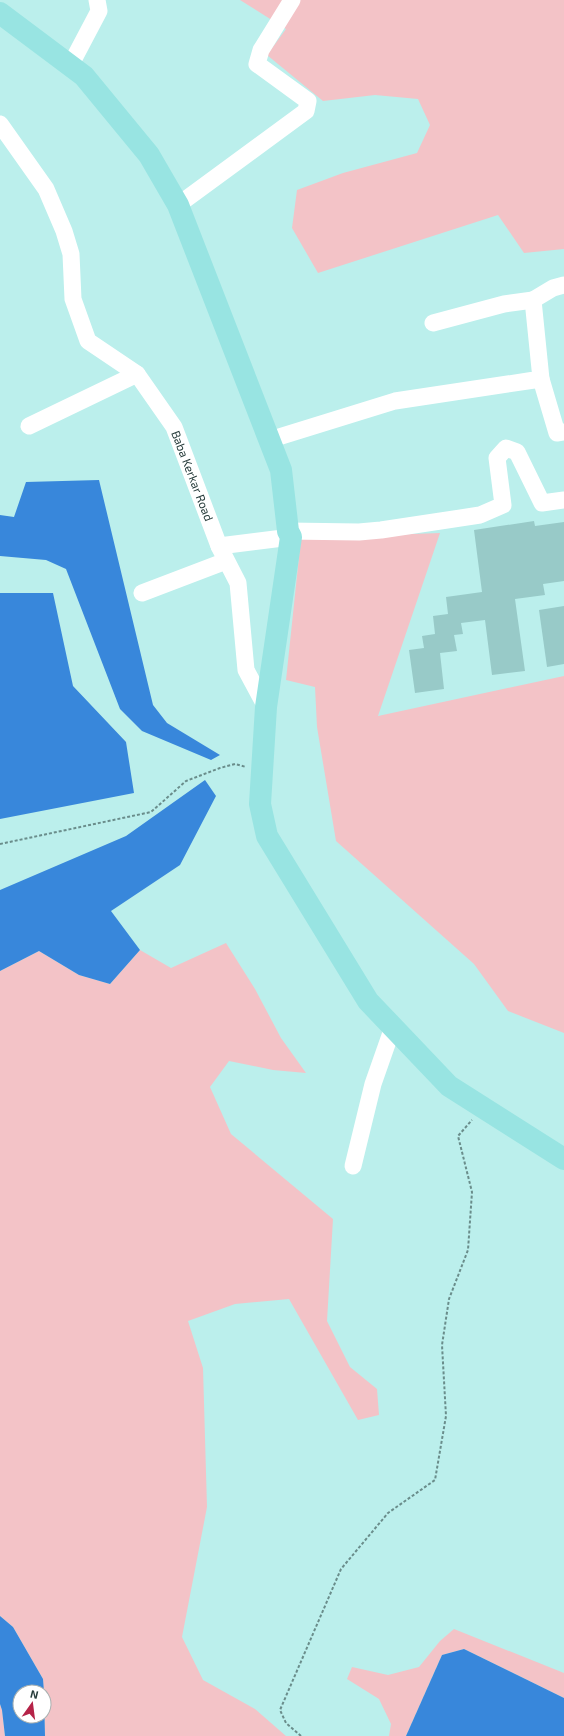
<svg xmlns="http://www.w3.org/2000/svg" width="564" height="1736" viewBox="0 0 564 1736" font-family="'Exo 2',sans-serif">
  <style>
    .green { fill: #f3c3c7 }
    .water { fill: #3887db }
    .building { fill: #98cac8 }
    .lines { fill: none; stroke-linecap: round; stroke-linejoin: round }
    .path { stroke: #6a8d8b; stroke-width: 2; stroke-dasharray: 3 2; stroke-linecap: butt }
    .minor { stroke: #fff; stroke-width: 17 }
    .major { stroke: #98e4e2; stroke-width: 22 }
    .labels { text-anchor: middle; stroke-width: 4; stroke-linejoin: round; paint-order: stroke }
    .street-label { font-size: 12px; fill: #273c3b; stroke: #fff }
  </style>
  <rect width="100%" height="100%" fill="#bbefec"/>
  <g class="green">
    <path d="M240,0H564V249L524,253L498,215L318,273L292,228L297,190L343,173L417,153L430,125L418,99L375,95L323,101L267,55L286,29Z"/>
    <path d="M440,533L378,716L564,676V1033L508,1011L474,964L336,841L317,727L315,687L286,680L301,538Z"/>
    <path d="M226,943L255,989L281,1038L306,1073L273,1070L229,1061L210,1087L231,1134L333,1219L327,1321L350,1367L377,1389L379,1415L358,1420L289,1299L235,1304L188,1321L203,1368L207,1507L182,1637L203,1680L255,1709L286,1736H45L43,1679L13,1627L0,1616V971L39,951L79,975L110,984L140,950L171,968Z"/>
    <path d="M454,1629L564,1673V1698L464,1649L442,1655L406,1736H389L391,1724L379,1699L347,1679L352,1667L388,1675L419,1667L440,1641Z"/>
    <path d="M0,1704L2,1710L5,1736H0Z"/>
  </g>
  <g class="water">
    <path d="M99,480L153,705L167,723L220,755L211,760L142,731L120,709L66,569L46,560L0,556V515L14,517L26,482Z"/>
    <path d="M0,593H53L73,686L126,742L134,793L0,819Z"/>
    <path d="M205,780L216,796L180,865L111,911L140,950L110,984L79,975L39,951L0,971V890L126,836Z"/>
    <path d="M0,1616L13,1627L43,1679L44,1692H20V1716H44V1695L45,1736H5L2,1710L0,1704Z"/>
    <path d="M464,1649L564,1698V1736H406L442,1655Z"/>
  </g>
  <g class="building">
    <path d="M534,521L535,526L564,522V581L543,584L545,595L515,599L525,671L492,675L485,620L461,623L463,634L454,635L457,651L440,653L444,689L415,693L409,650L424,648L422,636L435,634L433,616L448,614L446,597L482,592L474,530Z"/>
    <path d="M564,606V664L547,667L539,610Z"/>
  </g>
  <g class="lines">
    <g class="path">
      <path d="M0,844L151,812L186,781L220,768L235,764L246,767"/>
      <path d="M301,1736L286,1723L280,1710L341,1569L388,1513L435,1480L446,1416L442,1345L449,1299L468,1250L472,1192L458,1136L472,1120"/>
    </g>
    <g class="minor">
      <path d="M70,66L99,11L97,0"/>
      <path d="M0,124L46,189L64,231L71,254L73,299L88,341L137,374L174,427L219,546L238,583L246,670L266,707"/>
      <path d="M178,205L306,111L308,101L257,64L261,50L292,0"/>
      <path d="M433,323L504,304L533,300"/>
      <path d="M541,379L557,433L564,432"/>
      <path d="M29,426L137,374"/>
      <path d="M269,440L395,401L541,379L533,300L553,288L564,285"/>
      <path d="M288,531L359,532L381,530L480,515L503,505L497,458L506,448L517,452L542,503L564,500"/>
      <path d="M219,546L291,537"/>
      <path d="M142,593L226,561"/>
      <path d="M353,1166L373,1084L393,1027"/>
    </g>
    <path class="major" d="M0,13L84,76L149,155L178,205L281,470L288,531L291,537L266,707L260,804L267,836L368,1001L449,1086L564,1159"/>
  </g>
  <g class="labels">
    <g class="street-label">
      <text transform="translate(192 476) rotate(69)" y="4">Baba Kerkar Road</text>
    </g>
  </g>
  <g transform="translate(32 1704) rotate(14)"><circle r="19" fill="#ffffff" stroke="#a9b1b1"/>
  <path d="M0-3L7 15L0 10L-7 15Z" fill="#b52348"/>
  <text y="-6" font-size="11" font-weight="bold" text-anchor="middle" fill="#273c3b">N</text>
  </g>
</svg>
